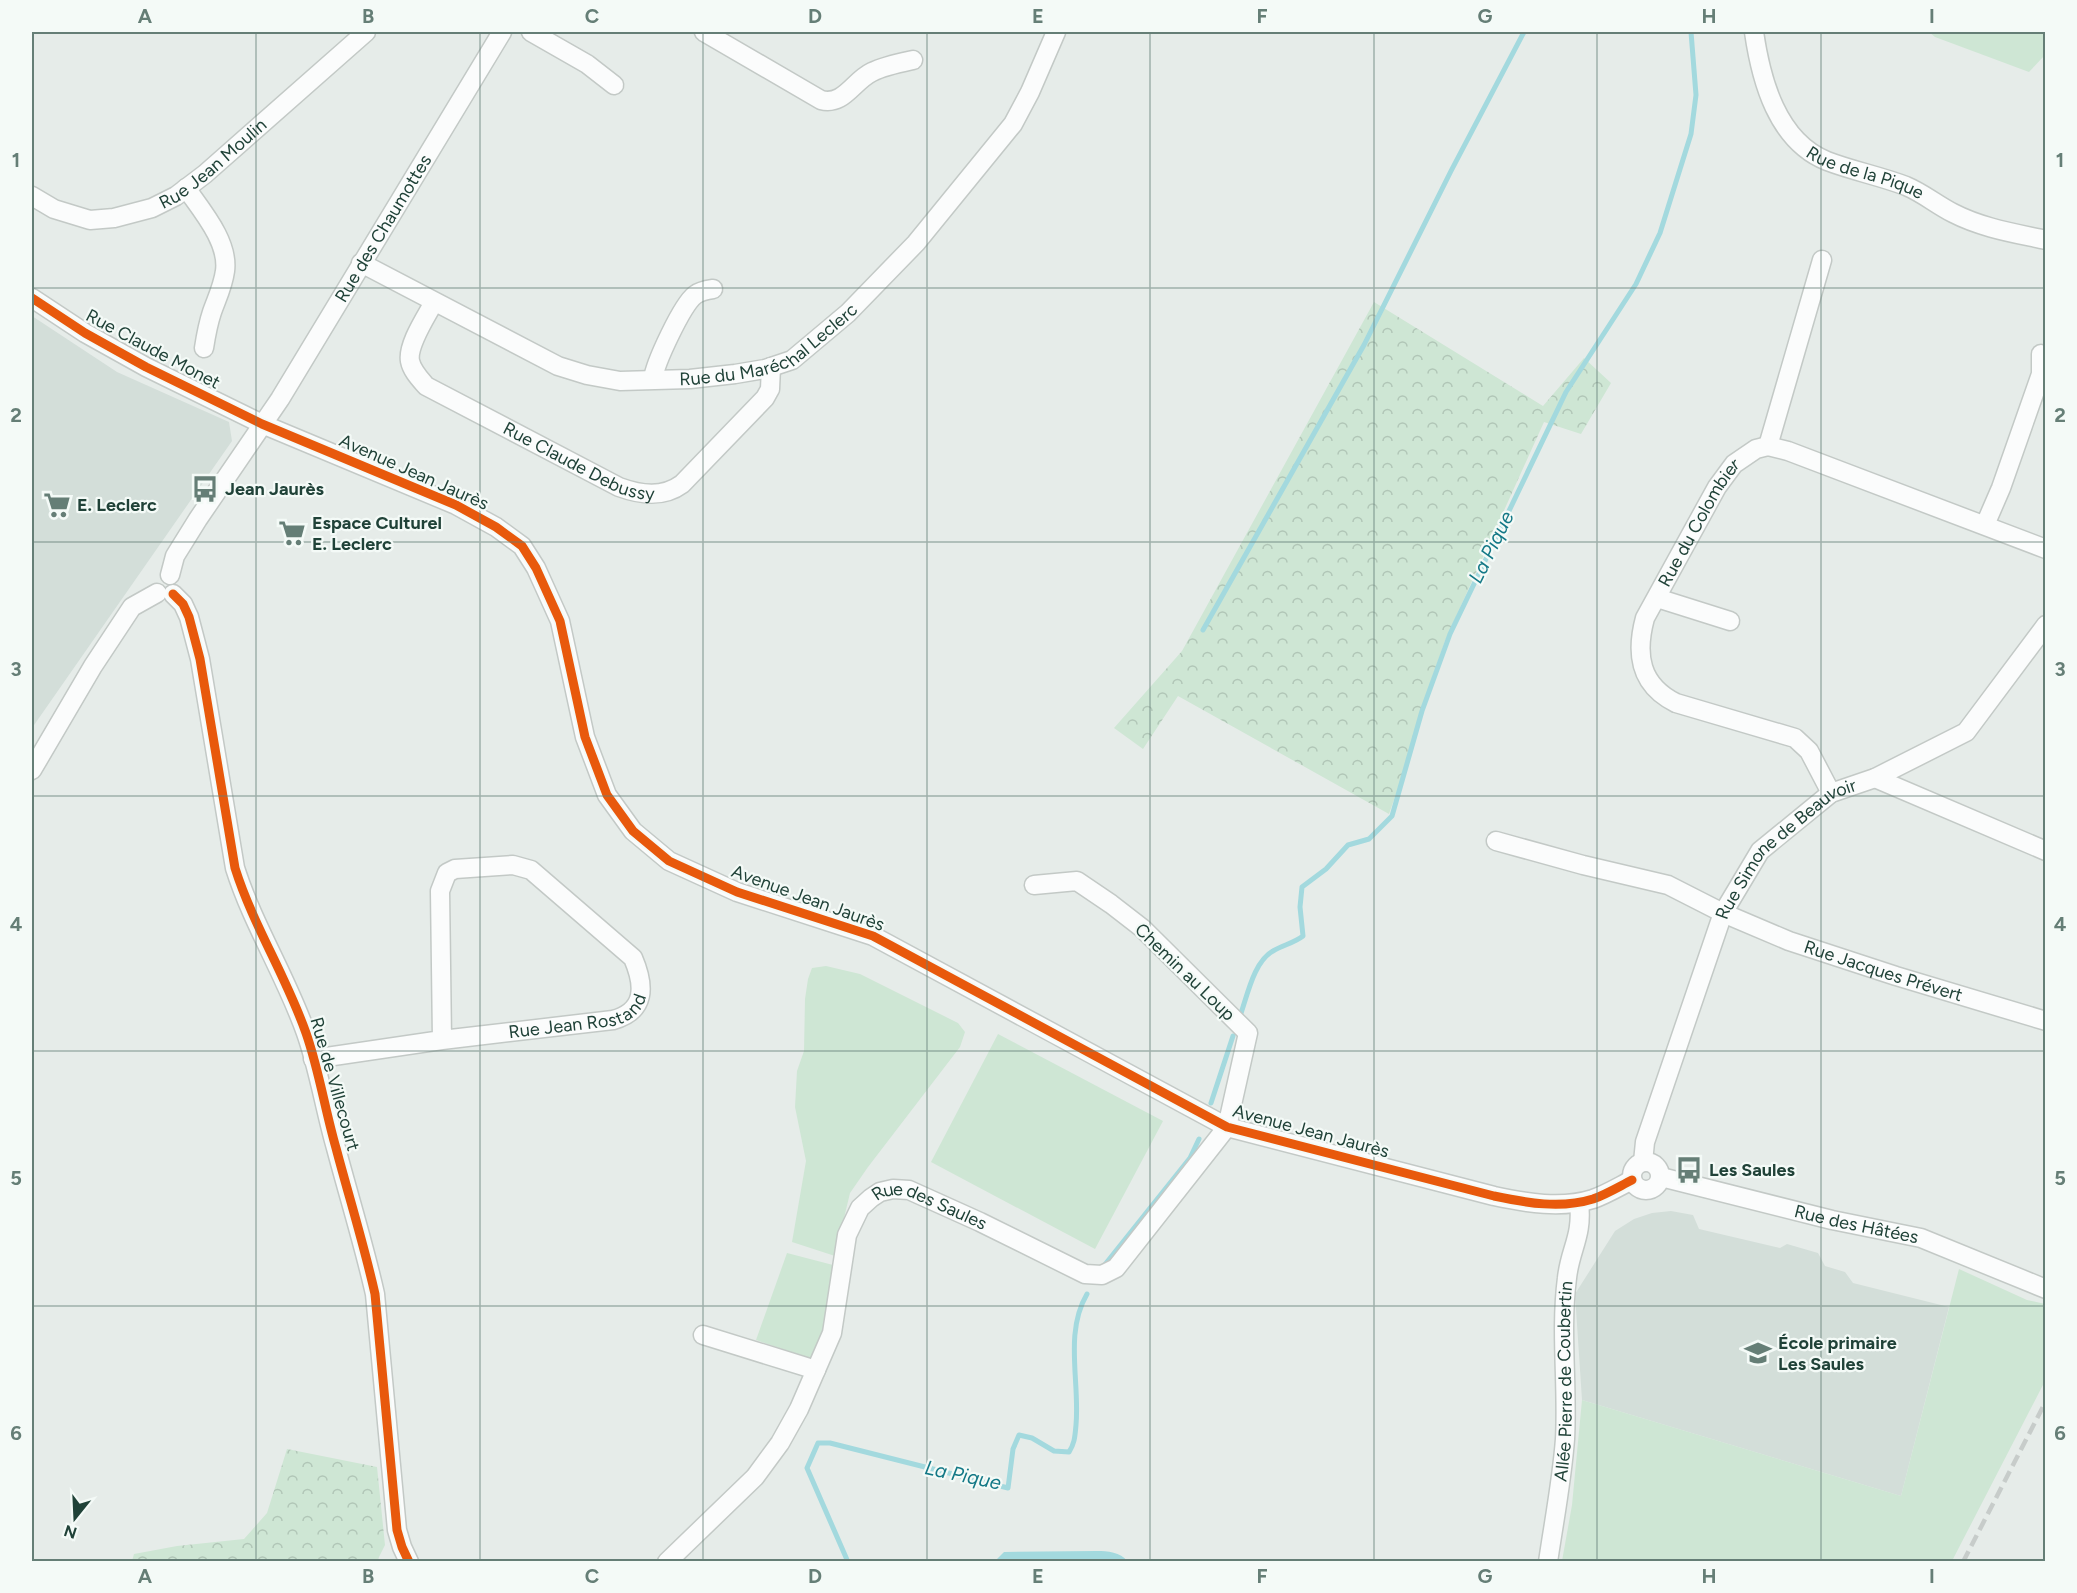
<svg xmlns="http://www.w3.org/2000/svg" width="2077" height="1593" viewBox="0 0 2077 1593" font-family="Figtree,sans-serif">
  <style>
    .built { fill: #d3ded9 }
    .green { fill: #cee6d4 }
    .forest { fill: url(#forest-crowns) }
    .water { fill: #a3d9de }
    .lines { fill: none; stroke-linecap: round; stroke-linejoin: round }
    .stream { stroke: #a3d9de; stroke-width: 5 }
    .minor-casing { stroke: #c3c9c6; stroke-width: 21 }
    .minor { stroke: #fbfcfc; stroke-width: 18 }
    .rail { stroke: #c7ccca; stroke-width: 4.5; stroke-dasharray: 12 6; stroke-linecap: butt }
    .cycleway-casing { stroke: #f4faf7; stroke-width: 13 }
    .cycleway { stroke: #e8590c; stroke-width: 9 }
    .grid { fill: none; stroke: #657e76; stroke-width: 1.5; stroke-opacity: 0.55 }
    .labels { text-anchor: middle; stroke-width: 4.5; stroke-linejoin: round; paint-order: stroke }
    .street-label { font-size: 18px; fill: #204238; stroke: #f4faf7 }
    .poi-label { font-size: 18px; font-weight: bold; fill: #204238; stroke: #f4faf7; text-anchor: start }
    .water-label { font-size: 20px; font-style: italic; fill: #137886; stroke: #f4faf7 }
    .neatline { fill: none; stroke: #657e76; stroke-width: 2 }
    .grid-label { font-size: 20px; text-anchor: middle; font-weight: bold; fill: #657e76 }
  </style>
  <defs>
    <pattern id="forest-crowns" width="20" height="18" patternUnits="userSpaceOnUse" patternTransform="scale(1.5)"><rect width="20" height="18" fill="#cee6d4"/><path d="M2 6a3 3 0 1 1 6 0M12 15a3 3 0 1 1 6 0" fill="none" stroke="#b1c6b7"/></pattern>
  </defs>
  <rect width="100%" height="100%" fill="#e6ece9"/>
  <g class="built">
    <path d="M32,316L117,372L229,422L232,441L32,728Z"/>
    <path d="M1671,1211L1693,1215L1699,1229L1780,1248L1787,1244L1818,1253L1825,1266L1845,1272L1853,1283L1949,1307L1901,1496L1582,1400L1575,1294L1615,1231L1634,1219L1652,1213Z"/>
  </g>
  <g class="green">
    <path d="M1929,32H2045V55L2029,72L1935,37Z"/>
    <path d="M826,966L860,974L958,1023L965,1032L960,1047L868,1167L850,1193L835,1256L792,1242L806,1161L795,1107L797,1071L804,1051L805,999L808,979L812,968Z"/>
    <path d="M998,1034L1163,1121L1095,1249L931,1162Z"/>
    <path d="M787,1253L833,1265L821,1346L814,1360L756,1340Z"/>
    <path d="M1959,1269L2027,1300L2045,1304V1381L1952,1561H1562L1572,1505L1582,1400L1901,1496Z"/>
  </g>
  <g class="forest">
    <path d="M1374,302L1543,406L1584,358L1611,383L1581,434L1544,422L1445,641L1421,709L1412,748L1389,814L1178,696L1143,749L1114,728L1182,651Z"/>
    <path d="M287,1449L377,1467L385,1545L377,1561H132L134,1554L177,1546L244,1539L267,1513Z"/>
  </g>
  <path class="water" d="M1097,1551C1107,1551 1121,1552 1127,1561H995L1004,1552Z"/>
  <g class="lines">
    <g class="stream">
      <path d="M1203,630L1364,345L1451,171L1524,32"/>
      <path d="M1239,1019C1247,998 1253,962 1273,951C1283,945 1294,943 1303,936L1300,907L1302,887L1326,869L1348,845L1369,839L1392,816L1422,711L1450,634L1566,392L1636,284L1660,233L1691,134L1696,95L1691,32"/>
      <path d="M1211,1103L1233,1036"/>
      <path d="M1103,1267L1190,1158L1199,1139"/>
      <path d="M848,1562L807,1468L818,1443H830L1008,1488L1013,1449L1019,1435L1032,1438L1054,1451L1069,1452C1075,1443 1075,1435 1076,1425C1080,1382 1064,1333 1087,1294"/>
    </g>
    <defs>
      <g id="minor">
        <path d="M531,32L587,64L614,85"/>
        <path d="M704,32L821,100C844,106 853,81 872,72C884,66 899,63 913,60"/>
        <path id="s1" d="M1754,32C1761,80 1777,141 1827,161C1853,171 1880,176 1906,186C1923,193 1937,205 1953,213C1982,228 2014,233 2046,240"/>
        <path d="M186,188C202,211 229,242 225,271C223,286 217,298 212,312C208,324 206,335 204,348"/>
        <path id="s2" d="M32,196L54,209L90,220L114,218L152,208L176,196L205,174L366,32"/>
        <path id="s3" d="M361,263L558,366L587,375L620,381L690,379L735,374L765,369L792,360L848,313L916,243L1013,124L1030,92L1056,32"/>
        <path d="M32,298L85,333L146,367L262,424L456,505L496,527L522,546L536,568L560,621L585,737L607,795L633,831L669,861L737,892L873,936L1227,1127L1494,1196C1527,1203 1561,1209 1593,1199C1607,1194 1620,1186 1632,1180"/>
        <path id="s4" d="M434,302C426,317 407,345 410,361C412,371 420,379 426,386L619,487C641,495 663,498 682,484L765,398L770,389L771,367"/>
        <path d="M653,379C655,363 682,305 695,295C700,291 706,290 713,289"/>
        <path d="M1768,446L1822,260"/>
        <path d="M1985,525L2001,488L2041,374V354"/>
        <path id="s5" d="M170,575L175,556L198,519L280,399L502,32"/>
        <path d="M173,594L183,604L189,617L200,659L235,868C253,925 286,976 306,1033C319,1070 325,1110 336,1148C349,1197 364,1245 375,1294L397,1530L402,1547L409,1562"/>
        <path d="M1657,598L1730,621"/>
        <path d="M32,770L93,666L132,607L157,593"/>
        <path d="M1875,778L2046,851"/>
        <path id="s6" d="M1831,793L1809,751L1795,738L1676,703C1640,685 1635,655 1645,618L1717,487L1734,464L1756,449L1768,446L1788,451L2046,549"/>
        <path id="s7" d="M1496,841L1583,865L1668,885L1723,913L1789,941L1896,976L2046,1021"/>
        <path id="s8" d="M313,1059L442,1040L613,1020C646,1011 645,986 633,958L531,870L513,865L455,869L447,873L440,891L442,1040"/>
        <circle cx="1646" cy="1176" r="14"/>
        <path id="s9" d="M1643,1162L1645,1142L1723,913L1760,851L1831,793L1875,778L1966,732L2046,625"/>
        <path id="s10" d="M1661,1177L1832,1220L1921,1238L2046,1289"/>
        <path d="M703,1335L816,1370"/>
        <path id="s11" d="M667,1562L755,1477L780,1443L799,1409L832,1333L847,1235L860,1208L871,1198L880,1192L893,1189L909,1190L980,1222L1085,1274L1102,1275L1116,1268L1227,1127L1248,1033L1142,928L1111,904L1077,881L1034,885"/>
        <path id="s12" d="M1548,1562C1554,1521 1562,1480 1565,1439C1568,1386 1560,1332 1567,1278C1570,1249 1583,1236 1579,1203"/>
      </g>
    </defs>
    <use href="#minor" class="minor-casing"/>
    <use href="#minor" class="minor"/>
    <path class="rail" d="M1963,1562L2046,1401"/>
    <defs>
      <g id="cycleway">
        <path d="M32,298L85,333L146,367L262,424L456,505L496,527L522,546L536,568L560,621L585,737L607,795L633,831L669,861L737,892L873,936L1227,1127L1494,1196C1527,1203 1561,1209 1593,1199C1607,1194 1620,1186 1632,1180"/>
        <path d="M173,594L183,604L189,617L200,659L235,868C253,925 286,976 306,1033C319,1070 325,1110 336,1148C349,1197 364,1245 375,1294L397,1530L402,1547L409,1562"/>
      </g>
    </defs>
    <use href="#cycleway" class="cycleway-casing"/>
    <use href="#cycleway" class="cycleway"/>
  </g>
  <path class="grid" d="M256,32V1562M480,32V1562M703,32V1562M927,32V1562M1150,32V1562M1374,32V1562M1597,32V1562M1821,32V1562M32,288H2046M32,542H2046M32,796H2046M32,1051H2046M32,1306H2046"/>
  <defs>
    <symbol id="bus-bare" viewBox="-9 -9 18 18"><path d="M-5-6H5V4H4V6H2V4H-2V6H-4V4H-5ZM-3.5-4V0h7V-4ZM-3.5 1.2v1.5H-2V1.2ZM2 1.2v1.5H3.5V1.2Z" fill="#657e76" stroke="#f4faf7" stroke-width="2.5" paint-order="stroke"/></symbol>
    <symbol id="supermarket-bare" viewBox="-9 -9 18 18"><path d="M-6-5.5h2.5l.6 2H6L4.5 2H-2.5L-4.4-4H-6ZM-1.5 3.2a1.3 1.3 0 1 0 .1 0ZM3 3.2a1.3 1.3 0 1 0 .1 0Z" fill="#657e76" stroke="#f4faf7" stroke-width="2.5" paint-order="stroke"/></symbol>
    <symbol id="school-bare" viewBox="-9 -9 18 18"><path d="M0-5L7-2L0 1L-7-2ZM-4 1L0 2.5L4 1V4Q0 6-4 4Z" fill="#657e76" stroke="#f4faf7" stroke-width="2.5" paint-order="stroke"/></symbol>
  </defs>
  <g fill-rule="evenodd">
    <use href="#bus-bare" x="186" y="470" width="38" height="38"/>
    <use href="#supermarket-bare" x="38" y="486" width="38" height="38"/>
    <use href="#supermarket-bare" x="273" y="514" width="38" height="38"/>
    <use href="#bus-bare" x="1670" y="1151" width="38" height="38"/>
    <use href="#school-bare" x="1739" y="1334" width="38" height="38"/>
  </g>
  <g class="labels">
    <g class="street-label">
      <text dy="6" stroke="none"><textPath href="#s2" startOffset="202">Rue Jean Moulin</textPath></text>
      <text dy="6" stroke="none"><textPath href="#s1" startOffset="195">Rue de la Pique</textPath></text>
      <text dy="6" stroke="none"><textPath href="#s5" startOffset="408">Rue des Chaumottes</textPath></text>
      <text dy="6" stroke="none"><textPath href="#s3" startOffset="444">Rue du Maréchal Leclerc</textPath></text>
      <text transform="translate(153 349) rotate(28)" y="6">Rue Claude Monet</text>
      <text dy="6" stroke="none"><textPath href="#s4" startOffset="266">Rue Claude Debussy</textPath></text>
      <text transform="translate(414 472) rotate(24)" y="6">Avenue Jean Jaurès</text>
      <text dy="6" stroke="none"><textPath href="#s6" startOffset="400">Rue du Colombier</textPath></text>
      <text dy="6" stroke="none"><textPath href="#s9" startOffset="354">Rue Simone de Beauvoir</textPath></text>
      <text transform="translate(808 898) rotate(20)" y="6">Avenue Jean Jaurès</text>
      <text dy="6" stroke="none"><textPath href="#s7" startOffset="410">Rue Jacques Prévert</textPath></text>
      <text transform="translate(1185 972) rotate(44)" y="6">Chemin au Loup</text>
      <text dy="6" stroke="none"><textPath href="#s8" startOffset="270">Rue Jean Rostand</textPath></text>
      <text transform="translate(335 1084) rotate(74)" y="6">Rue de Villecourt</text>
      <text transform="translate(1311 1131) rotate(15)" y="6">Avenue Jean Jaurès</text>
      <text dy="6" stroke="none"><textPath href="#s11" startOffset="494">Rue des Saules</textPath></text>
      <text dy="6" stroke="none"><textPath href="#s10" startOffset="201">Rue des Hâtées</textPath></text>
      <text dy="6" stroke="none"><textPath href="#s12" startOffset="182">Allée Pierre de Coubertin</textPath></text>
    </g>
    <g class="poi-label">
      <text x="225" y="495">Jean Jaurès</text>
      <text x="77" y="511">E. Leclerc</text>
      <text x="312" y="529">Espace Culturel<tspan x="312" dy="21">E. Leclerc</tspan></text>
      <text x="1709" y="1176">Les Saules</text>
      <text x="1778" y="1349">École primaire<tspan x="1778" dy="21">Les Saules</tspan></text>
    </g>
    <g class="water-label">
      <text transform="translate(1491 547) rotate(-64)" y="7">La Pique</text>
      <text transform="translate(963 1475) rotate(12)" y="7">La Pique</text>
    </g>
  </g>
  <rect width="2077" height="1593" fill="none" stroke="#f4faf7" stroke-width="66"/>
  <g transform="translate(75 1518) rotate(198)" stroke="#f4faf7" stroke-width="4.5" paint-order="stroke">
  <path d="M0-4.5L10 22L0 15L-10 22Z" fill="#204238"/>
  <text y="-9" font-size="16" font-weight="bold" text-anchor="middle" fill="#204238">N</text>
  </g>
  <rect x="33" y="33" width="2011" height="1527" class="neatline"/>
  <g class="grid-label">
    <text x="145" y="23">A</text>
    <text x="368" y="23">B</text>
    <text x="592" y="23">C</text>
    <text x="815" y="23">D</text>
    <text x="1038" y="23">E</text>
    <text x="1262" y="23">F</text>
    <text x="1485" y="23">G</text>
    <text x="1709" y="23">H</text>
    <text x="1932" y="23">I</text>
    <text x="16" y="167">1</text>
    <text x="2060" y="167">1</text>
    <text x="16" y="422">2</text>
    <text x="2060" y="422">2</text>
    <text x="16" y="676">3</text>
    <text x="2060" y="676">3</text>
    <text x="16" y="931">4</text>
    <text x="2060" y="931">4</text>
    <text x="16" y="1185">5</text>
    <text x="2060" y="1185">5</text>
    <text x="16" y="1440">6</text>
    <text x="2060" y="1440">6</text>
    <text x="145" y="1583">A</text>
    <text x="368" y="1583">B</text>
    <text x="592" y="1583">C</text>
    <text x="815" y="1583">D</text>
    <text x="1038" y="1583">E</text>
    <text x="1262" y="1583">F</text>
    <text x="1485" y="1583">G</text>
    <text x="1709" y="1583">H</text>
    <text x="1932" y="1583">I</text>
  </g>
</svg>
